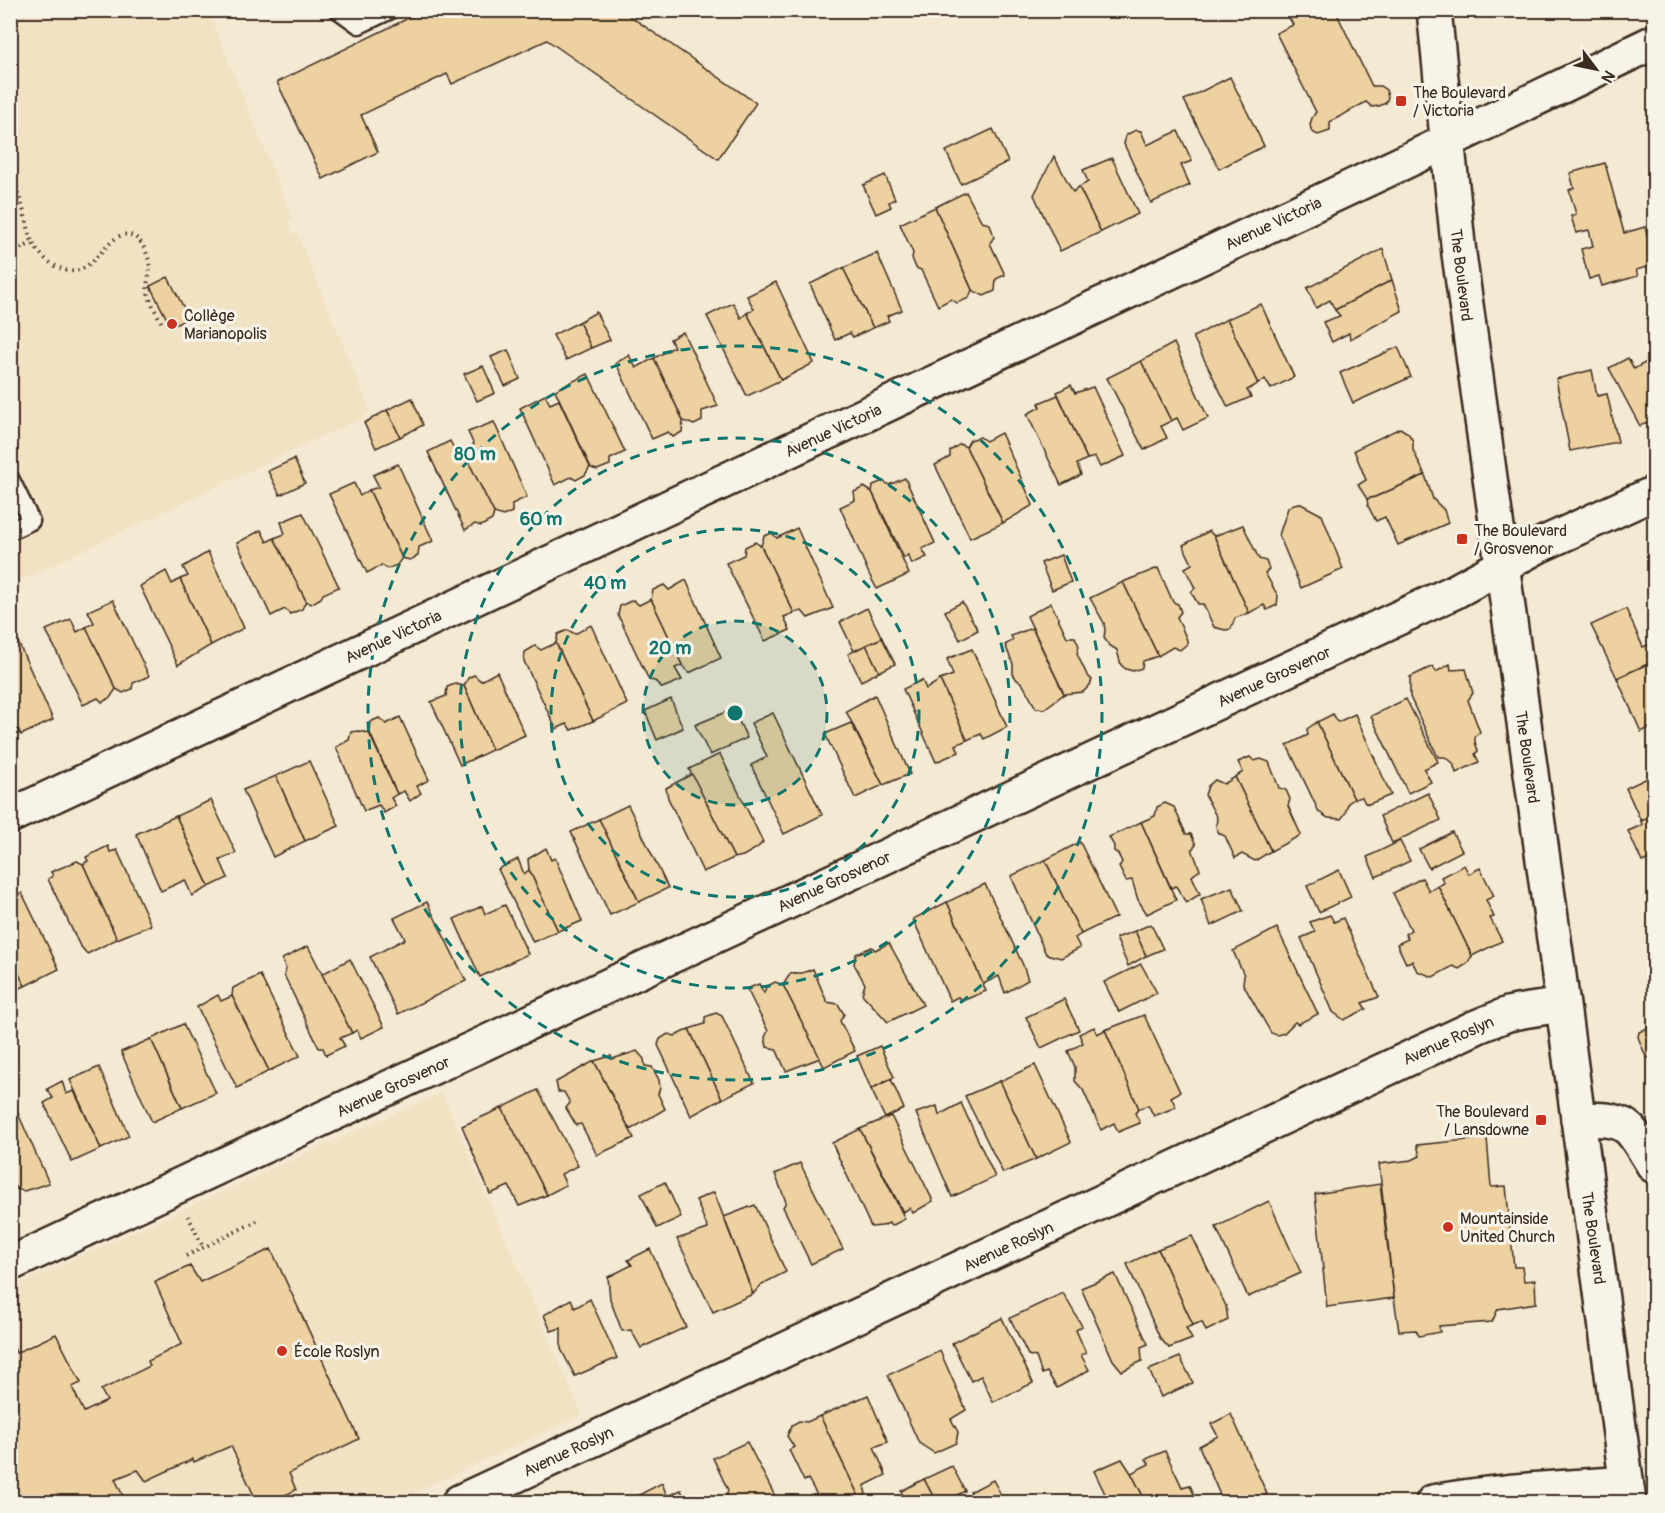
<svg xmlns="http://www.w3.org/2000/svg" width="1665" height="1513" viewBox="0 0 1665 1513" font-family="Pangolin,sans-serif">
  <style>
    .built { fill: #f2e2c4 }
    .building { fill: #edd1a1; stroke: #3b2a1e; stroke-width: 1.5 }
    .lines { fill: none; stroke-linecap: round; stroke-linejoin: round }
    .lane-casing { stroke: #3b2a1e; stroke-width: 21 }
    .street-casing { stroke: #3b2a1e; stroke-width: 38 }
    .secondary-casing { stroke: #3b2a1e; stroke-width: 38 }
    .path { stroke: #3b2a1e; stroke-width: 4; stroke-dasharray: 1.5 4.5; stroke-linecap: butt }
    .lane { stroke: #f7f3e8; stroke-width: 16 }
    .street { stroke: #f7f3e8; stroke-width: 33 }
    .secondary { stroke: #f7f3e8; stroke-width: 33 }
    .ring { fill: none; stroke: #0f766e; stroke-width: 3; stroke-dasharray: 10 8 }
    .poi-dot { fill: #c8321e; stroke: #f7f3e8; stroke-width: 2 }
    .labels { text-anchor: middle; stroke-width: 6; stroke-linejoin: round; paint-order: stroke }
    .poi-label { font-size: 16px; fill: #3b2a1e; stroke: #f7f3e8; text-anchor: start }
    .street-label { font-size: 16px; fill: #3b2a1e; stroke: #f7f3e8 }
    .centre { fill: #0f766e; stroke: #f7f3e8; stroke-width: 3 }
    .ring-label { font-size: 18px; text-anchor: middle; font-weight: bold; fill: #0f766e; stroke: #f7f3e8; stroke-width: 6; stroke-linejoin: round; paint-order: stroke }
  </style>
  <rect width="100%" height="100%" fill="#f4e9d3"/>
  <filter id="ink" filterUnits="userSpaceOnUse"><feTurbulence type="fractalNoise" baseFrequency=".0167" numOctaves="2"/><feDisplacementMap in="SourceGraphic" scale="12" xChannelSelector="R" yChannelSelector="G"/><feConvolveMatrix kernelMatrix="1 2 1 2 8 2 1 2 1" color-interpolation-filters="sRGB"/></filter>
  <g filter="url(#ink)">
    <g class="built">
      <path d="M11,11H208L293,219L288,222L293,234L297,233L371,413L11,585Z"/>
      <path d="M442,1092L582,1415L394,1502H11L10,1288Z"/>
    </g>
    <g class="building">
      <path d="M625,10L624,12L756,103L718,159L547,40L452,84L447,74L361,115L378,152L323,179L277,82L425,10Z"/>
      <path d="M1285,10H1335L1372,86H1380L1386,90L1388,97L1386,103L1379,106L1372,107L1366,102L1330,122V131L1318,135L1312,132L1310,125L1312,118L1316,112L1276,33L1293,25Z"/>
      <path d="M1230,77L1264,146L1219,169L1184,100Z"/>
      <path d="M993,129L1008,162L961,184L946,151Z"/>
      <path d="M1136,130L1141,131L1147,145L1178,131L1192,161L1181,165L1190,185L1151,203L1124,144L1126,135Z"/>
      <path d="M1054,156L1073,192L1079,187L1101,232L1060,251L1034,195Z"/>
      <path d="M1112,158L1138,214L1101,232L1079,187L1088,182L1083,170Z"/>
      <path d="M1605,163L1624,233L1645,227L1654,265L1636,270L1638,276L1602,286L1599,276L1589,279L1581,249L1593,246L1589,230L1576,233L1571,216L1576,214L1569,190L1574,188L1570,173Z"/>
      <path d="M885,175L895,199L889,202L891,207L876,214L863,185Z"/>
      <path d="M966,192L982,222L990,224L994,237L990,243L1005,275L996,279L995,291L984,296L972,290L935,207Z"/>
      <path d="M935,207L972,290L969,298L957,303L951,299L938,306L921,270L916,268L912,258L913,253L900,224Z"/>
      <path d="M1383,249L1392,280L1335,310L1330,300L1316,308L1307,288Z"/>
      <path d="M877,253L902,310L887,316L889,321L873,328L843,268Z"/>
      <path d="M843,268L873,328L853,337L850,333L835,340L810,284Z"/>
      <path d="M168,277L189,318L171,327L150,286Z"/>
      <path d="M1392,280L1402,311L1350,339L1349,333L1332,342L1323,322L1340,316L1335,310Z"/>
      <path d="M776,282L814,363L781,380L747,313L754,309L747,296Z"/>
      <path d="M733,303L741,318L747,313L781,380L747,396L707,316Z"/>
      <path d="M1261,304L1294,377L1271,389L1265,379L1258,384L1227,319Z"/>
      <path d="M596,312L610,340L591,348L579,322Z"/>
      <path d="M1227,319L1258,384L1247,390L1251,397L1228,407L1193,337Z"/>
      <path d="M579,322L591,348L566,360L553,335Z"/>
      <path d="M683,332L718,406L702,411V421L694,425L683,421L654,358L674,347L670,339Z"/>
      <path d="M1174,343L1208,418L1183,430L1177,418L1171,421L1141,361Z"/>
      <path d="M1398,347L1411,377L1353,403L1340,373Z"/>
      <path d="M508,350L520,379L505,386L491,357Z"/>
      <path d="M629,355L636,368L654,358L683,421L682,432L673,437L668,432L652,439L616,363Z"/>
      <path d="M1628,358L1634,369L1654,358V419L1640,426L1609,368Z"/>
      <path d="M1141,361L1171,421L1161,426L1167,438L1144,450L1107,378Z"/>
      <path d="M483,366L495,393L477,401L464,374Z"/>
      <path d="M1592,370L1597,396L1607,394L1618,442L1570,451L1556,379Z"/>
      <path d="M588,374L625,452L610,459V465L597,470L591,468L555,390Z"/>
      <path d="M1071,385L1075,393L1093,387L1125,456L1100,467L1095,457L1087,459L1057,392Z"/>
      <path d="M545,395L550,404L559,400L590,467L585,475L576,480L571,477L555,485L520,408Z"/>
      <path d="M1058,395L1087,459L1077,464L1081,475L1061,485L1027,414L1040,407L1039,403Z"/>
      <path d="M412,398L423,425L400,437L387,410Z"/>
      <path d="M387,410L400,437L376,448L364,423Z"/>
      <path d="M494,422L527,497L512,504V512L503,516L494,513L462,449L474,445L468,432Z"/>
      <path d="M1400,428L1408,433L1413,441V450L1425,475L1375,497L1367,499L1358,485L1366,480L1354,450Z"/>
      <path d="M1001,433L1033,505L1003,523L966,447L970,440L980,437L986,441Z"/>
      <path d="M450,441L456,452L462,449L494,513L492,520L481,526L475,524L465,530L428,452Z"/>
      <path d="M960,444L966,447L1003,523L970,538L935,465L950,457V451Z"/>
      <path d="M294,459L305,483L280,495L268,471Z"/>
      <path d="M398,464L433,541L419,547L418,556L410,560L402,558L369,490L379,487L373,475Z"/>
      <path d="M1425,475L1433,499L1444,510L1448,523L1398,545L1385,517L1376,521L1368,506L1367,499L1375,497Z"/>
      <path d="M905,478L935,543L922,549L927,557L912,564L908,555L904,558L872,492L873,485L883,481L889,485Z"/>
      <path d="M354,483L360,496L369,490L402,558L397,565L387,569L382,565L367,573L329,494Z"/>
      <path d="M864,487L872,492L909,574L877,589L869,574L840,507L855,500L854,492Z"/>
      <path d="M1299,503L1322,515L1343,569L1301,588L1279,535L1288,508L1294,504Z"/>
      <path d="M303,513L339,587L323,594L321,598L311,604L306,601L274,538L285,534L281,522Z"/>
      <path d="M1243,525L1259,559L1266,561L1269,569L1265,573L1278,596L1277,605L1267,610L1264,605L1249,613L1214,536Z"/>
      <path d="M797,528L833,608L808,618L802,611L794,613L761,546L764,536L772,533L777,538Z"/>
      <path d="M261,530L267,542L274,538L306,601L302,609L290,614L285,609L271,616L237,543Z"/>
      <path d="M1209,531L1214,536L1249,613L1235,618L1231,629L1225,630L1214,627L1203,604H1198L1191,592L1195,588L1185,568L1192,564L1183,545Z"/>
      <path d="M755,542L761,546L794,613L784,617L790,630L765,641L726,563L744,555L745,547Z"/>
      <path d="M208,552L244,628L211,645L180,579L188,576L183,567Z"/>
      <path d="M1061,555L1071,582L1052,590L1041,563Z"/>
      <path d="M1158,568L1173,602L1178,604L1181,612L1177,617L1187,640V644L1180,650L1173,647L1158,656L1123,582Z"/>
      <path d="M166,571L172,584L180,579L211,645L178,665L140,586Z"/>
      <path d="M686,580L721,658L689,673L682,665L651,599L653,590L664,585L669,590Z"/>
      <path d="M1123,582L1158,656L1143,661L1142,668L1133,671L1126,669L1121,665L1117,650L1109,645L1104,638L1105,630L1104,623L1090,598Z"/>
      <path d="M651,599L682,665L675,668L682,680L662,688L655,681L649,680L618,615L620,606L633,600L639,605Z"/>
      <path d="M113,600L149,676L133,683L132,689L123,693L116,689L86,627L94,623L88,611Z"/>
      <path d="M962,602L978,630L960,640L945,611Z"/>
      <path d="M1051,603L1067,637H1075L1079,646L1077,654L1087,675L1092,680L1090,685L1083,692L1064,694L1027,616Z"/>
      <path d="M867,608L882,638L854,651L840,622Z"/>
      <path d="M1626,609L1643,647L1650,644L1653,652L1647,655L1650,663L1617,678L1591,625Z"/>
      <path d="M71,619L77,632L86,627L116,689L110,698L102,702L98,698L83,705L46,630Z"/>
      <path d="M591,625L627,704L593,721L556,643L558,634L568,630L575,634Z"/>
      <path d="M1032,628L1064,694L1044,709L1036,708L1022,683L1017,680L1013,674V664L1005,645L1013,640L1011,636Z"/>
      <path d="M882,638L895,664L879,672L866,645Z"/>
      <path d="M18,642L53,720L21,735L10,714V645Z"/>
      <path d="M556,643L593,721L571,730L567,724L556,729L524,661L525,652L535,646L541,650Z"/>
      <path d="M866,645L879,672L861,681L848,654Z"/>
      <path d="M972,649L1007,727L984,739L981,734L967,740L940,680L953,675L947,659Z"/>
      <path d="M1650,663L1654,672V726L1641,732L1617,678Z"/>
      <path d="M1450,664L1451,670L1466,669L1473,693L1468,700L1480,732L1475,736V742L1478,751L1475,754L1479,762L1456,773L1453,763L1445,757H1438L1410,697V677L1433,666L1436,672Z"/>
      <path d="M497,672L525,735L492,750L464,686L468,678L474,675L481,681Z"/>
      <path d="M922,680L926,689L940,680L967,740L956,745L959,752L936,762L903,689Z"/>
      <path d="M455,684L464,686L492,750L460,765L431,702L446,696L447,687Z"/>
      <path d="M875,695L910,774L883,785L846,711Z"/>
      <path d="M671,699L683,728L657,740L645,711Z"/>
      <path d="M1406,699L1438,762L1424,769L1431,782L1408,793L1371,716Z"/>
      <path d="M733,709L747,738L710,755L695,725Z"/>
      <path d="M773,713L822,815L784,834L751,765L767,757L751,723Z"/>
      <path d="M10,714L20,733L10,738Z"/>
      <path d="M1333,714L1338,722L1355,714L1391,795L1369,804L1365,803L1362,797L1354,799L1317,722Z"/>
      <path d="M400,717L429,780L417,786L421,793L410,801L404,791L397,794L369,731L370,722L379,718L386,724Z"/>
      <path d="M1317,722L1354,799L1348,803L1345,814L1341,819L1328,818L1319,812L1287,745L1308,735L1307,729Z"/>
      <path d="M851,723L883,785L855,798L825,734Z"/>
      <path d="M358,731L369,733L397,794L391,798L396,806L384,813L379,805L364,811L336,747L349,740L351,732Z"/>
      <path d="M720,754L763,842L757,848L743,856L734,858L689,769Z"/>
      <path d="M1250,757L1254,761L1261,759L1269,762L1279,788L1286,790L1290,799L1288,806L1301,835L1271,851L1235,777L1243,772L1238,762Z"/>
      <path d="M309,761L339,826L305,841L276,776Z"/>
      <path d="M692,774L734,858L703,872L668,798L666,788Z"/>
      <path d="M1654,775V815L1641,821L1626,788Z"/>
      <path d="M276,776L305,841L273,857L243,790Z"/>
      <path d="M1235,777L1271,851L1255,861L1242,854L1235,858L1225,836L1218,833L1216,827L1217,818L1205,795L1208,786L1215,780L1224,784Z"/>
      <path d="M1428,793L1441,820L1392,843L1380,816Z"/>
      <path d="M211,800L236,853L220,860L228,878L209,887L176,816Z"/>
      <path d="M1165,803L1174,807L1186,834H1191L1196,845L1192,849L1200,870L1192,876L1200,894L1186,903L1176,886L1171,888L1141,822L1155,816L1157,807Z"/>
      <path d="M628,805L668,888L639,902L599,819Z"/>
      <path d="M1654,815V857L1642,862L1628,831L1642,825L1641,821Z"/>
      <path d="M176,816L209,887L192,896L185,880L161,891L136,834Z"/>
      <path d="M599,819L639,902L610,915L571,832Z"/>
      <path d="M1141,822L1176,900L1147,914L1138,900L1132,880L1126,881L1119,867L1122,862L1118,854L1114,851V846L1109,837Z"/>
      <path d="M1452,832L1462,851L1429,868L1419,849Z"/>
      <path d="M1400,841L1410,861L1376,877L1367,857Z"/>
      <path d="M1080,842L1116,917L1081,934L1045,860Z"/>
      <path d="M108,846L110,852L117,850L151,925L117,939L83,864L88,861L86,857Z"/>
      <path d="M546,848L551,860L555,858L582,921L558,931L529,870L528,859Z"/>
      <path d="M518,859L524,874L529,870L558,931L533,942L498,869Z"/>
      <path d="M1045,860L1081,934L1075,938L1080,948L1061,958L1046,954L1011,876Z"/>
      <path d="M77,861L83,864L117,939L87,954L79,944L48,879L53,876L51,872Z"/>
      <path d="M1464,865L1469,874L1480,868L1494,896L1486,900L1494,917L1490,918L1502,941L1472,956L1438,886L1444,883L1441,877Z"/>
      <path d="M1339,870L1351,897L1319,912L1307,886Z"/>
      <path d="M1422,878L1429,891L1438,886L1472,956L1467,964L1459,969L1453,966L1433,977L1417,971L1412,961L1406,963L1397,944L1408,939L1405,934L1411,930L1393,893Z"/>
      <path d="M985,884L1023,965L1028,980L1005,993L999,976L983,984L947,902Z"/>
      <path d="M1232,887L1243,911L1211,926L1201,899Z"/>
      <path d="M22,893L59,969L25,986L10,957V898Z"/>
      <path d="M427,902L466,981L398,1014L370,957L405,939L394,918Z"/>
      <path d="M947,902L986,991L962,1001L958,997L950,1001L913,919Z"/>
      <path d="M505,905L528,954L480,977L454,919L482,906L485,914Z"/>
      <path d="M1330,915L1334,922L1343,918L1379,997L1362,1003L1366,1009L1344,1020L1333,1012L1301,938L1315,932L1310,922Z"/>
      <path d="M1151,924L1163,949L1146,956L1135,931Z"/>
      <path d="M1277,928L1318,1014L1298,1024L1295,1022L1284,1033L1277,1035L1271,1033L1243,984L1244,975L1233,951Z"/>
      <path d="M1135,931L1146,956L1128,966L1116,938Z"/>
      <path d="M889,943L923,1005L888,1022L862,994L865,984L854,964L856,954L872,947L875,950Z"/>
      <path d="M308,946L352,1033L340,1038L345,1046L326,1055L323,1048H319L284,975L286,969L282,959Z"/>
      <path d="M10,957L25,986L10,992Z"/>
      <path d="M350,959L384,1027L361,1038L357,1030L352,1033L322,974Z"/>
      <path d="M1141,964L1157,993L1119,1012L1104,982Z"/>
      <path d="M813,969L827,1002L838,1004L844,1014L840,1021L855,1051L824,1067L783,985L790,974L797,973H802Z"/>
      <path d="M260,975L300,1056L269,1071L232,996L233,988Z"/>
      <path d="M775,982L783,985L820,1058L786,1071L776,1049L767,1047L765,1037L768,1031L747,989L759,984L764,993L766,987Z"/>
      <path d="M218,995L221,1001L232,996L269,1071L237,1088L197,1007Z"/>
      <path d="M1064,999L1079,1030L1041,1048L1026,1017Z"/>
      <path d="M716,1013L722,1016L754,1083L722,1099L689,1029L705,1024V1017Z"/>
      <path d="M1144,1015L1180,1092L1171,1097L1176,1107L1154,1116L1148,1105L1139,1109L1105,1030Z"/>
      <path d="M183,1024L216,1093L182,1108L151,1039Z"/>
      <path d="M1654,1025V1064L1653,1059L1646,1057L1638,1037L1639,1032Z"/>
      <path d="M1094,1027L1097,1034L1105,1030L1139,1109L1135,1113L1140,1123L1118,1132L1114,1123L1101,1130L1083,1090L1075,1081V1067L1068,1051L1083,1043L1079,1034Z"/>
      <path d="M689,1029L722,1099L691,1116L658,1045L660,1039L668,1034L675,1036Z"/>
      <path d="M151,1039L182,1108L152,1122L121,1052Z"/>
      <path d="M880,1046L894,1077L871,1089L857,1056Z"/>
      <path d="M637,1051L644,1059L645,1066L652,1067L659,1080L660,1088L658,1094L665,1109L630,1130L594,1061L611,1056L612,1059Z"/>
      <path d="M594,1061L634,1138L597,1155L581,1124L576,1125L566,1108L570,1103L564,1092H558L556,1082Z"/>
      <path d="M1035,1065L1071,1142L1036,1159L1000,1081Z"/>
      <path d="M99,1067L129,1136L101,1149L70,1080Z"/>
      <path d="M891,1079L904,1109L885,1118L871,1089Z"/>
      <path d="M62,1081L66,1094L74,1091L101,1149L72,1162L44,1103L53,1098L47,1089Z"/>
      <path d="M1000,1081L1036,1159L1003,1173L965,1096Z"/>
      <path d="M538,1090L578,1166L561,1174L566,1185L547,1195L502,1108Z"/>
      <path d="M12,1100L49,1183L24,1191L16,1189L10,1178V1101Z"/>
      <path d="M961,1103L995,1177L952,1197L916,1113L937,1106L939,1115Z"/>
      <path d="M502,1108L547,1195L519,1206L509,1186L490,1194L462,1126Z"/>
      <path d="M891,1116L933,1201L913,1213L910,1208L903,1212L860,1129Z"/>
      <path d="M860,1129L905,1219L891,1226L889,1223L882,1226L871,1227L832,1143Z"/>
      <path d="M1487,1138L1491,1187L1506,1186L1514,1267H1522L1524,1281L1535,1280L1536,1303L1498,1309L1492,1322L1439,1326L1440,1332L1419,1336L1416,1330L1399,1331L1394,1298L1379,1164L1412,1160L1420,1156L1417,1145Z"/>
      <path d="M800,1163L843,1249L811,1264L783,1207L786,1202L775,1174Z"/>
      <path d="M665,1182L681,1217L657,1228L641,1194Z"/>
      <path d="M1380,1184L1394,1298L1327,1307L1315,1194Z"/>
      <path d="M714,1192L753,1294L713,1312L677,1239L708,1229L696,1200Z"/>
      <path d="M1269,1201L1301,1273L1248,1297L1216,1227Z"/>
      <path d="M755,1205L786,1272L762,1284L753,1294L724,1217Z"/>
      <path d="M1192,1236L1226,1306L1228,1320L1206,1331L1202,1322L1193,1325L1158,1249Z"/>
      <path d="M271,1249L359,1439L289,1473L296,1490L271,1502H257L231,1446L194,1462L193,1459L146,1481L138,1470L115,1479L126,1502H17L10,1488V1349L14,1348L16,1353L56,1334L81,1383L72,1387L84,1412L107,1401L101,1390L150,1366L148,1361L182,1344L155,1282L190,1266L200,1282Z"/>
      <path d="M650,1249L686,1327L641,1348L631,1330L622,1331L610,1299L608,1277L632,1265L628,1260Z"/>
      <path d="M1158,1249L1193,1325L1186,1328L1192,1339L1169,1348L1160,1338L1127,1264Z"/>
      <path d="M1115,1274L1148,1344L1141,1347L1142,1361L1122,1371L1113,1360L1081,1288Z"/>
      <path d="M1063,1293L1082,1326L1076,1330L1086,1353L1081,1355L1089,1370L1057,1388L1047,1372L1042,1374L1036,1357L1028,1355L1010,1318Z"/>
      <path d="M571,1299L575,1308L590,1299L617,1358L575,1376L561,1349V1328L551,1331L544,1315Z"/>
      <path d="M1002,1318L1033,1383L993,1402L981,1376L971,1381L952,1343Z"/>
      <path d="M940,1351L966,1410L951,1419L958,1432L956,1443L934,1453L919,1443L888,1375Z"/>
      <path d="M1180,1357L1193,1383L1161,1397L1149,1370Z"/>
      <path d="M868,1395L888,1442L874,1447L886,1475L864,1486L866,1494L860,1499L820,1416Z"/>
      <path d="M1231,1414L1267,1494L1254,1502H1248L1246,1499L1241,1502H1223L1199,1446L1218,1436L1211,1424Z"/>
      <path d="M820,1416L860,1499L850,1502L845,1496L831,1502H821L808,1479L804,1481L789,1450L794,1447L787,1436L792,1425L799,1421L807,1422Z"/>
      <path d="M747,1442L778,1502H727L726,1497L728,1490L713,1458Z"/>
      <path d="M1165,1451L1182,1487L1190,1485L1197,1502H1146L1131,1473L1149,1464L1146,1459Z"/>
      <path d="M1122,1459L1131,1473L1146,1502H1109L1094,1471Z"/>
      <path d="M952,1466L965,1491L944,1502H936L924,1479Z"/>
      <path d="M924,1479L936,1502H906L901,1491Z"/>
      <path d="M993,1480L1005,1502H976L970,1492Z"/>
      <path d="M662,1483L667,1496L681,1490L686,1502H638L635,1497Z"/>
    </g>
    <g class="lines">
      <defs>
        <g id="lane">
          <path d="M338,10L359,25L391,10"/>
          <path d="M10,478L31,521L10,531"/>
        </g>
        <g id="street">
          <path d="M1578,1119C1595,1120 1617,1117 1630,1130C1639,1140 1647,1155 1654,1166"/>
          <path d="M10,1264L1454,592L1538,546L1654,493"/>
          <path d="M459,1502L1476,1027L1508,1014L1523,1011L1562,1005"/>
          <path d="M1433,1502C1496,1490 1562,1488 1626,1483"/>
        </g>
        <g id="secondary">
          <path d="M1434,10L1459,254L1558,968L1629,1502"/>
          <path d="M10,816L1400,164L1654,42"/>
        </g>
      </defs>
      <use href="#lane" class="lane-casing"/>
      <use href="#street" class="street-casing"/>
      <use href="#secondary" class="secondary-casing"/>
      <g class="path">
        <path d="M10,170C17,187 22,205 27,223C29,230 30,239 34,245C41,257 55,269 70,271C96,274 111,223 135,237C144,243 150,259 150,270C149,277 146,284 148,292C150,303 158,315 163,326"/>
        <path d="M10,254L32,243"/>
        <path d="M188,1216L203,1247"/>
        <path d="M186,1256L261,1219"/>
        <path d="M1651,1400L1654,1398"/>
      </g>
      <use href="#lane" class="lane"/>
      <use href="#street" class="street"/>
      <use href="#secondary" class="secondary"/>
    </g>
  </g>
  <circle cx="735" cy="713" r="92" fill="#0f766e" fill-opacity=".12"/>
  <g class="ring">
    <circle cx="735" cy="713" r="92"/>
    <circle cx="735" cy="713" r="184"/>
    <circle cx="735" cy="713" r="275"/>
    <circle cx="735" cy="713" r="367"/>
  </g>
  <g class="poi-dot">
    <rect x="1395" y="95" width="12" height="12" rx="3"/>
    <circle cx="172" cy="324" r="6"/>
    <rect x="1456" y="533" width="12" height="12" rx="3"/>
    <rect x="1535" y="1114" width="12" height="12" rx="3"/>
    <circle cx="1448" cy="1227" r="6"/>
    <circle cx="282" cy="1351" r="6"/>
  </g>
  <g class="labels">
    <g class="poi-label">
      <text x="1413" y="98">The Boulevard<tspan x="1413" dy="18">/ Victoria</tspan></text>
      <text x="184" y="321">Collège<tspan x="184" dy="18">Marianopolis</tspan></text>
      <text x="1474" y="536">The Boulevard<tspan x="1474" dy="18">/ Grosvenor</tspan></text>
      <text x="1529" y="1117" text-anchor="end">The Boulevard<tspan x="1529" dy="18">/ Lansdowne</tspan></text>
      <text x="1460" y="1224">Mountainside<tspan x="1460" dy="18">United Church</tspan></text>
      <text x="294" y="1357">École Roslyn</text>
    </g>
    <g class="street-label">
      <text transform="translate(1273 223) rotate(-25)" y="6">Avenue Victoria</text>
      <text transform="translate(1462 275) rotate(83)" y="6">The Boulevard</text>
      <text transform="translate(833 430) rotate(-25)" y="6">Avenue Victoria</text>
      <text transform="translate(393 636) rotate(-25)" y="6">Avenue Victoria</text>
      <text transform="translate(1274 676) rotate(-25)" y="6">Avenue Grosvenor</text>
      <text transform="translate(1528 757) rotate(82)" y="6">The Boulevard</text>
      <text transform="translate(834 881) rotate(-25)" y="6">Avenue Grosvenor</text>
      <text transform="translate(1448 1040) rotate(-24)" y="6">Avenue Roslyn</text>
      <text transform="translate(393 1086) rotate(-25)" y="6">Avenue Grosvenor</text>
      <text transform="translate(1594 1238) rotate(82)" y="6">The Boulevard</text>
      <text transform="translate(1008 1246) rotate(-25)" y="6">Avenue Roslyn</text>
      <text transform="translate(568 1451) rotate(-25)" y="6">Avenue Roslyn</text>
    </g>
  </g>
  <circle cx="735" cy="713" r="9" class="centre"/>
  <g class="ring-label">
    <text x="475" y="460">80 m</text>
    <text x="541" y="525">60 m</text>
    <text x="605" y="589">40 m</text>
    <text x="670" y="654">20 m</text>
  </g>
  <rect width="1665" height="1513" fill="none" stroke="#f7f3e8" stroke-width="36"/>
  <rect x="18" y="18" width="1629" height="1477" fill="none" stroke="#3b2a1e" stroke-width="2" filter="url(#ink)"/>
  <g transform="translate(1596 69) rotate(122)" stroke="#f7f3e8" stroke-width="4.5" paint-order="stroke">
  <path d="M0-4.5L10 22L0 15L-10 22Z" fill="#3b2a1e"/>
  <text y="-9" font-size="16" font-weight="bold" text-anchor="middle" fill="#3b2a1e">N</text>
  </g>
</svg>
